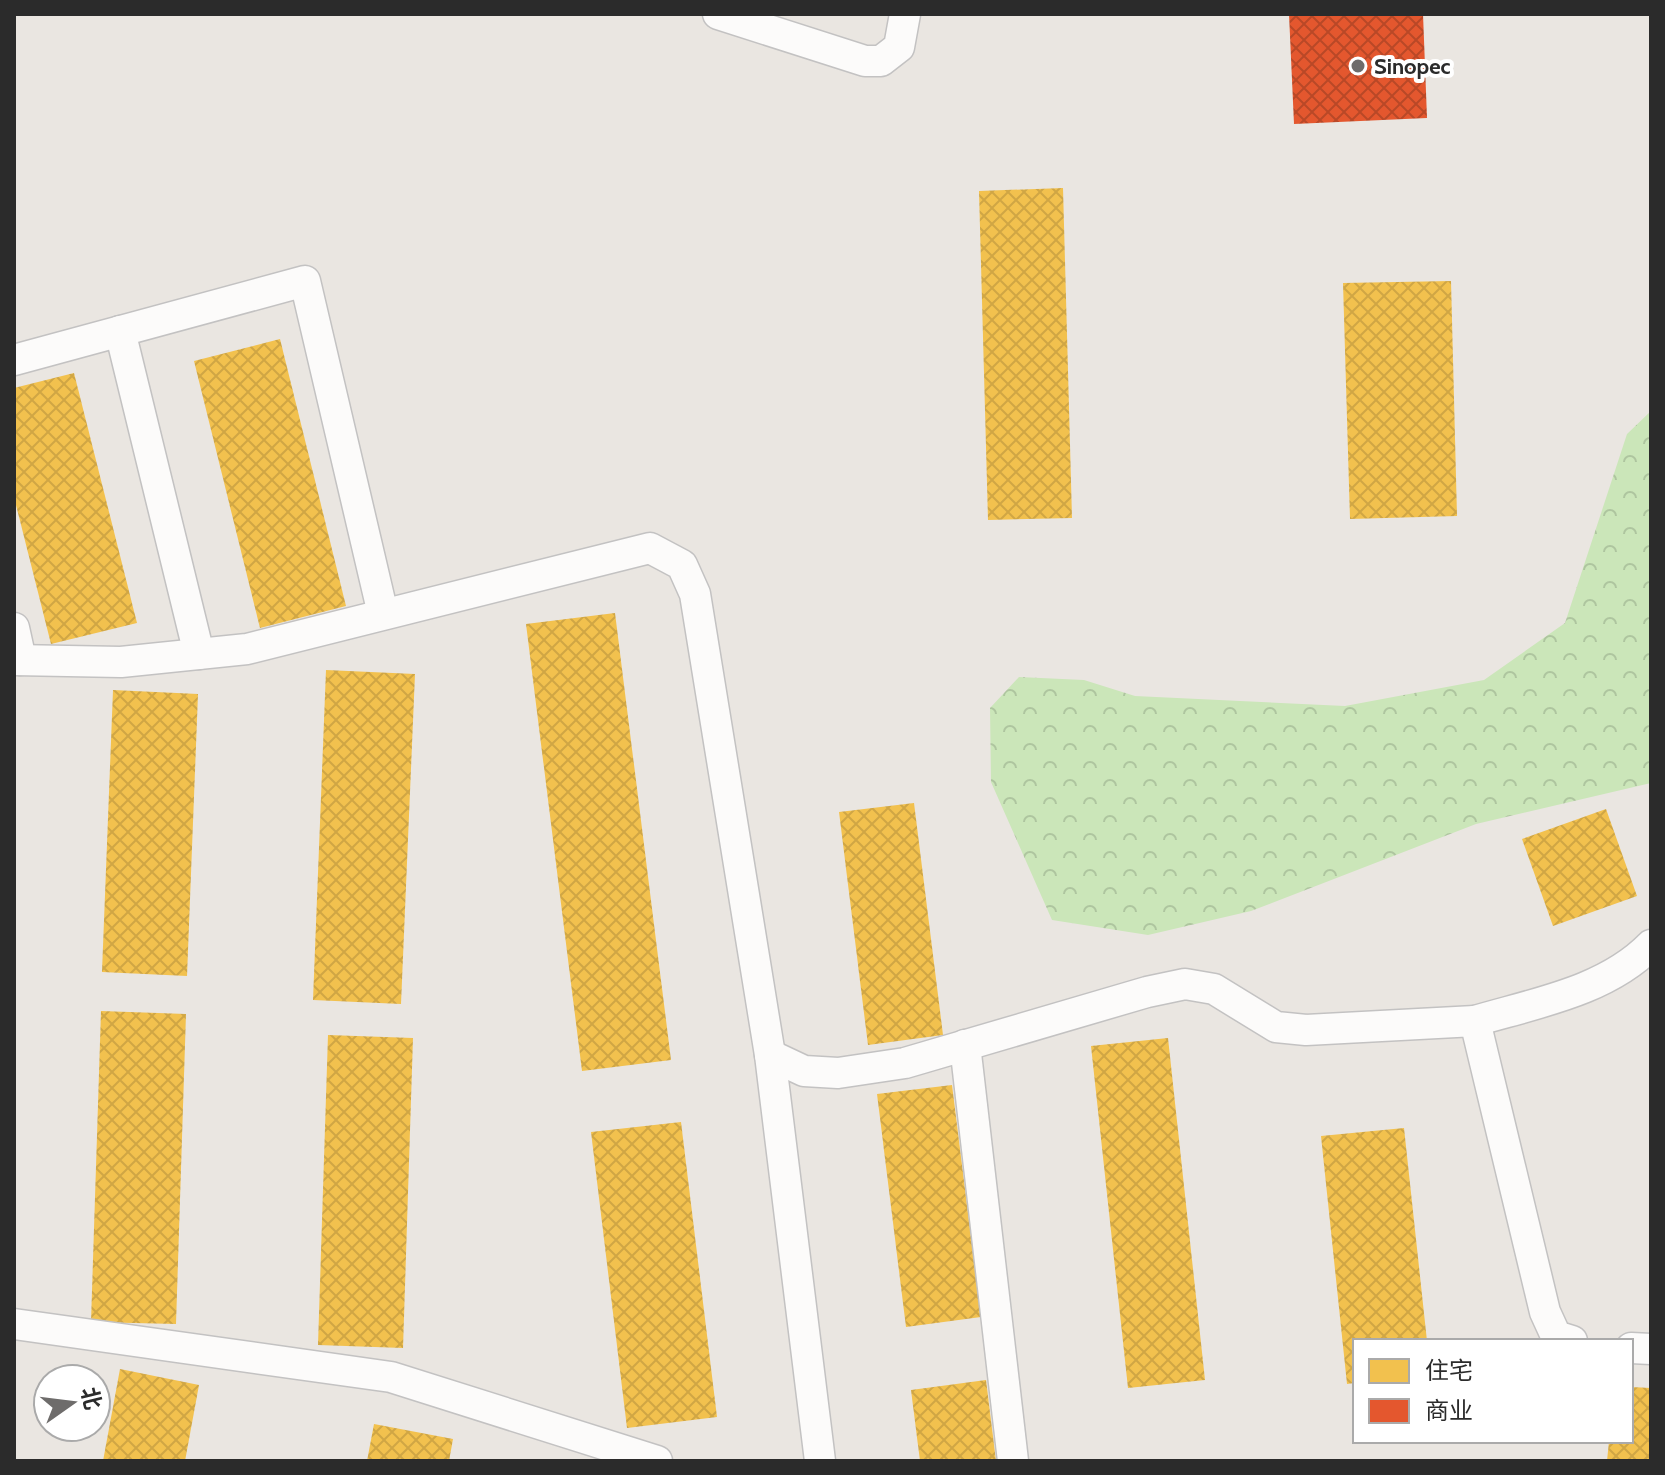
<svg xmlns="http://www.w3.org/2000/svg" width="1665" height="1475" viewBox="0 0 1665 1475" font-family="Cabin,'Noto Sans SC',sans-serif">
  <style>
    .forest { fill: url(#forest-crowns) }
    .homes { fill: url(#homes-cross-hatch) }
    .shops { fill: url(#shops-cross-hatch) }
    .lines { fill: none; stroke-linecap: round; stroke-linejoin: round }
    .street-casing { stroke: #c3c2c2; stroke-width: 33 }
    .street { stroke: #fcfbfa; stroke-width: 30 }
    .poi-dot { fill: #6e6c6b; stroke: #fff; stroke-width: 3 }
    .labels { text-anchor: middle; stroke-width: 8; stroke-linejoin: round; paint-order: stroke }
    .poi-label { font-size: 22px; font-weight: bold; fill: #2b2b2b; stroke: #fff; text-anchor: start }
  </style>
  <defs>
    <pattern id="forest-crowns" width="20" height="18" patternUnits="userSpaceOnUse" patternTransform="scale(2)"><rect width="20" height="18" fill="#cbe6b9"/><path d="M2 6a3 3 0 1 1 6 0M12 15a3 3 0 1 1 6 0" fill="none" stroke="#aec59f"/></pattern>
    <pattern id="homes-cross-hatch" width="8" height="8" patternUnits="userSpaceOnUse" patternTransform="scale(2)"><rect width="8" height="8" fill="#f2c14e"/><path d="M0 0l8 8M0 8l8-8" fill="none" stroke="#d0a644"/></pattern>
    <pattern id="shops-cross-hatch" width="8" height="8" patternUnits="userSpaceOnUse" patternTransform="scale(2)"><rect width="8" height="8" fill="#e4572e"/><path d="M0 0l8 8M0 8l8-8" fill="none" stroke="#b94827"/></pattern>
  </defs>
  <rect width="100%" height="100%" fill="#eae6e1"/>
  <path class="forest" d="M1651,411V783L1476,824L1251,911L1148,935L1052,920L991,782L990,708L1019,677L1084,680L1135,696L1345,706L1484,680L1565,623L1627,434Z"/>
  <g class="homes">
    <path d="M1063,188L1072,518L988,520L979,191Z"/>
    <path d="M1451,281L1457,516L1350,519L1343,283Z"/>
    <path d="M280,339L346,606L260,628L194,361Z"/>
    <path d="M74,373L137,623L51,644L14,497V388Z"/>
    <path d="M615,613L671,1060L582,1071L526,624Z"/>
    <path d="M326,670L415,674L401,1004L313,1000Z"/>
    <path d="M113,690L198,694L187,976L102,972Z"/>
    <path d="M914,803L943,1035L868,1045L839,812Z"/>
    <path d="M1606,809L1637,896L1553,926L1522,839Z"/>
    <path d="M101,1011L186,1014L176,1324L91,1322Z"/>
    <path d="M328,1035L413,1038L403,1348L318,1345Z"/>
    <path d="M1168,1038L1205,1380L1128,1388L1091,1046Z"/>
    <path d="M952,1085L981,1317L906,1327L877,1094Z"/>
    <path d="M681,1122L717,1417L627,1428L591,1132Z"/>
    <path d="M1404,1128L1427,1341H1355V1383L1347,1384L1321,1136Z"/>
    <path d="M120,1369L199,1385L185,1461H103Z"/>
    <path d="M986,1380L996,1461H920L911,1390Z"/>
    <path d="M1631,1387L1651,1388V1461H1607L1609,1441H1631Z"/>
    <path d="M374,1424L453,1439L449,1461H367Z"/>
  </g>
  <path class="shops" d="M1289,14H1423L1427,118L1294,124Z"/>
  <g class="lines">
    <defs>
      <g id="street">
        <path d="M718,14L865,61H881L899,47L905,14"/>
        <path d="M120,331L199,654"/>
        <path d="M14,360L305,281L383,614"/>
        <path d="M14,628L21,660"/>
        <path d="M14,660L121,662L247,649L650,548L682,565L695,594L770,1055L820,1461"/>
        <path d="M1475,1021C1536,1003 1606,991 1651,945"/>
        <path d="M965,1045L1013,1461"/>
        <path d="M770,1055L804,1071L838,1073L905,1063L1147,992L1185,984L1214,989L1276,1027L1306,1030L1475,1021L1545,1312L1556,1336L1572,1341"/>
        <path d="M14,1324L391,1377L657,1461"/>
        <path d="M1631,1348L1651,1349"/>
      </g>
    </defs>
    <use href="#street" class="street-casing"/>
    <use href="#street" class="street"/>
  </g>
  <circle class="poi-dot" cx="1358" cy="66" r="8"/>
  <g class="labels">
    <g class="poi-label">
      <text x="1374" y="74">Sinopec</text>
    </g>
  </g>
  <rect width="1665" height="1475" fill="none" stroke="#2b2b2b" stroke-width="32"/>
  <rect x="1353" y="1339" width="280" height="104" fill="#ffffff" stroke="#aaaaaa" stroke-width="2"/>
  <rect x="1369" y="1359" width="40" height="24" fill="#f2c14e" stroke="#aaaaaa" stroke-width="2"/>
  <text x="1425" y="1379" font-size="24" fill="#2b2b2b">住宅</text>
  <rect x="1369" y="1399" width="40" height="24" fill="#e4572e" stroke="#aaaaaa" stroke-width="2"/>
  <text x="1425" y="1419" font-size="24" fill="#2b2b2b">商业</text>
  <g transform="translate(72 1403) rotate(76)"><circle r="38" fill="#ffffff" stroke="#aaaaaa" stroke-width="2"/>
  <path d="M0-6L14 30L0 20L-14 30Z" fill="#6e6c6b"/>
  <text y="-12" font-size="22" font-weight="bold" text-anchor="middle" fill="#2b2b2b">北</text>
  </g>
</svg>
